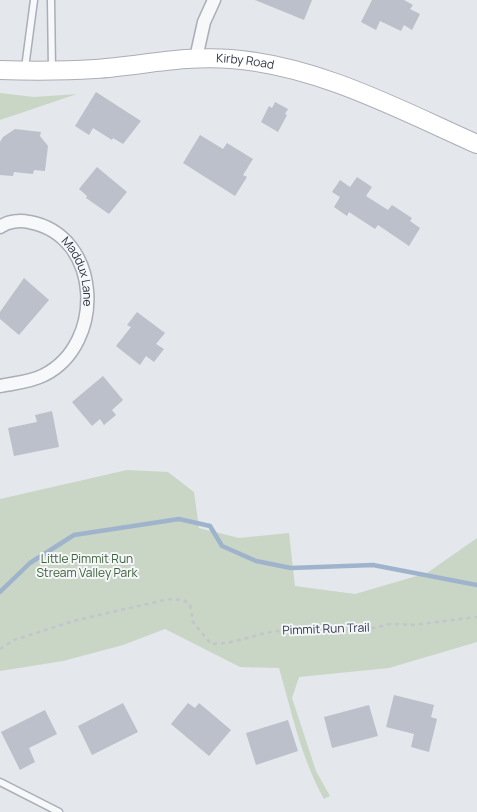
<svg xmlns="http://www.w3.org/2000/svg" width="477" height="812" viewBox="0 0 477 812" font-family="Manrope,sans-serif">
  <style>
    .green { fill: #c9d6c5 }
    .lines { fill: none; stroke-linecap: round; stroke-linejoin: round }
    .stream { stroke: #9fb4cc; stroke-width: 4.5 }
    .building { fill: #bbc0ca }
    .lane-casing { stroke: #a9aeb7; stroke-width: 9 }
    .street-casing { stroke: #a9aeb7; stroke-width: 15 }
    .secondary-casing { stroke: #a9aeb7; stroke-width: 20 }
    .path { stroke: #c2c5cb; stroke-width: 2.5; stroke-dasharray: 4 4; stroke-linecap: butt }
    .lane { stroke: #f7f8fa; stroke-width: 6 }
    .street { stroke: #f7f8fa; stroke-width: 12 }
    .secondary { stroke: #fff; stroke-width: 18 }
    .labels { text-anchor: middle; stroke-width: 4; stroke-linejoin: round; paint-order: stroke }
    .street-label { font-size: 12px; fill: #2b3445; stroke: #f4f6f9 }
    .park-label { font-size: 12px; fill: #3f6138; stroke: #f4f6f9 }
  </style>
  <rect width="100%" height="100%" fill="#e4e7ec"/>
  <g class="green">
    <path d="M0,93L34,97L77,94L0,120Z"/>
    <path d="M127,470L168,472L194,492L199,528L239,538L289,533L295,586L355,594L427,573L477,538V642L389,668L299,677L292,698L316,771L330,796L324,799C301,758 292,713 279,668L240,667L165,629L123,645L63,661L0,671V499Z"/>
  </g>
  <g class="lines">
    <path class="stream" d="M0,592L30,563L74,535L179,519L210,526L222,546L256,561L291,568L373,565L477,585"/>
  </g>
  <g class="building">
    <path d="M255,0H312L304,20Z"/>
    <path d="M372,0H404L413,5L410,9L420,14L412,30L404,25L401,31L380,21L376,30L361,22Z"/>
    <path d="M96,92L141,121L123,144L113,138L112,140L93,128L89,135L75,126Z"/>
    <path d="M275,102L288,109L285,114L287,115L278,132L261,122L269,106L272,108Z"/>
    <path d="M15,129L41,132L40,136L48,146L45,171L34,170L33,174L14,172L13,176L0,175V142L3,137Z"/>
    <path d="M200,135L223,149L227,143L253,159L243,175L247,177L235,196L183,163Z"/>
    <path d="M97,167L127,192L109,214L86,198L87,196L79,189Z"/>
    <path d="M357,177L372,187L366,196L388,210L392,205L412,218L410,221L420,228L409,246L378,225L375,229L349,212L347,216L334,207L340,197L332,192L340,180L350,187Z"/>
    <path d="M24,278L49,300L19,335L0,319V312Z"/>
    <path d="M137,312L165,333L156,344L164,349L154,362L146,356L140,365L116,346L131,327L127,325Z"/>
    <path d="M103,376L123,400L112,410L116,415L104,425L100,419L92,426L72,402Z"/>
    <path d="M52,411L59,447L14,456L8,428L37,422L35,415Z"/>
    <path d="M394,695L434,705L431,717L437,719L429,752L411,747L414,734L386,727Z"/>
    <path d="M123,703L138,732L92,755L78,726Z"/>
    <path d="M188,703L195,708L199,703L231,730L209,756L171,724Z"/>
    <path d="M369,705L378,736L332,748L324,717Z"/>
    <path d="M45,710L57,734L29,748L35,762L20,770L1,732Z"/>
    <path d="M288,720L298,751L256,765L246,733Z"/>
  </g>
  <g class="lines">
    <defs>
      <g id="lane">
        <path d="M51,0L52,69"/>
        <path d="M25,68L34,0"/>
        <path d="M0,782L59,812"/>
      </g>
      <g id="street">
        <path d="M196,58L204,22L214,0"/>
        <path id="s1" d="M0,227C8,221 20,220 29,222C102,235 106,344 44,375C31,382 15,383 0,386"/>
      </g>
      <g id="secondary">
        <path id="s2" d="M0,70C32,71 63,71 95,69C140,66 185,55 231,59C319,66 398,109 477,144"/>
      </g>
    </defs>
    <use href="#lane" class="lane-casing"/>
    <use href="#street" class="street-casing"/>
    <use href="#secondary" class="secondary-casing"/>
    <path class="path" d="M0,649L14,640L77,620L169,599L183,600L190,604L193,622L211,644L227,643L274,631L369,629L390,624L414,625L477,617"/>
    <use href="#lane" class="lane"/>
    <use href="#street" class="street"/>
    <use href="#secondary" class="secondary"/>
  </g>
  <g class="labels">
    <g class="street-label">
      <text dy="4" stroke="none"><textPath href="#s2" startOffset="246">Kirby Road</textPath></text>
      <text dy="4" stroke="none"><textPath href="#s1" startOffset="106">Maddux Lane</textPath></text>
      <text transform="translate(326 629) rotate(-2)" y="4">Pimmit Run Trail</text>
    </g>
    <g class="park-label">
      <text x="87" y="563">Little Pimmit Run<tspan x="87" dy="14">Stream Valley Park</tspan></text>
    </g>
  </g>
</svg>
